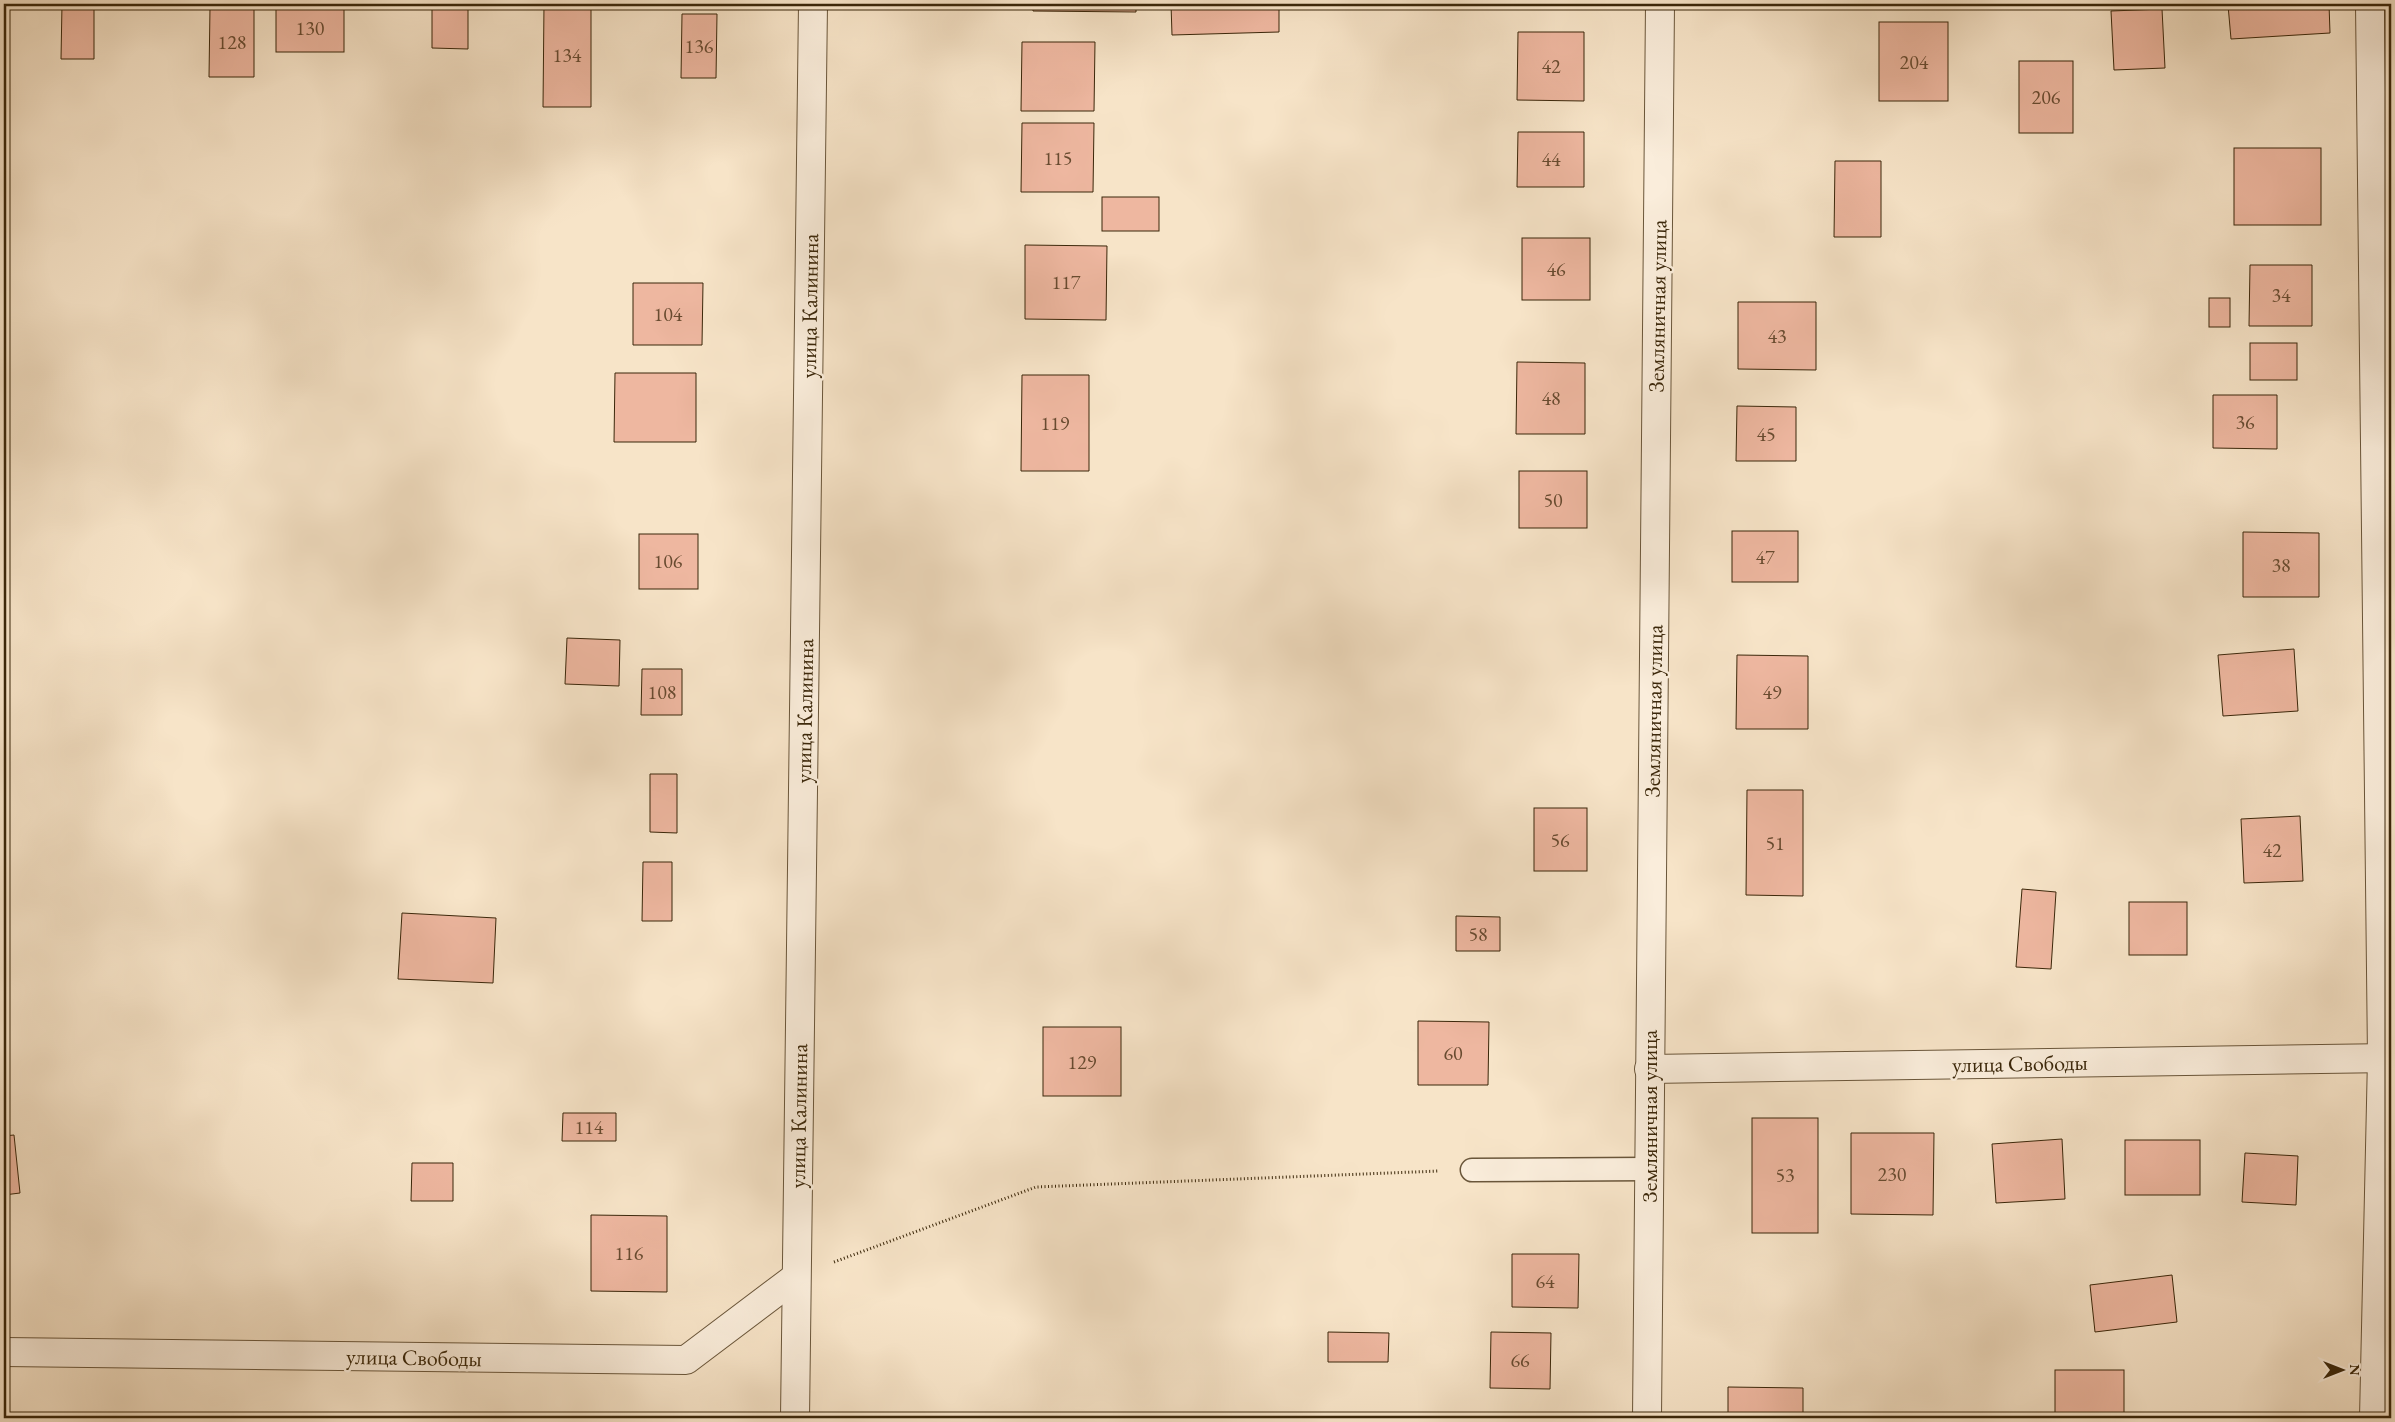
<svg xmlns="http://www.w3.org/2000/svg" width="2395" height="1422" viewBox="0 0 2395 1422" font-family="'EB Garamond',serif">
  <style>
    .building { fill: #eeb7a0; stroke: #3b270a }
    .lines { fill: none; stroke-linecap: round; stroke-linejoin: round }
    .service-casing { stroke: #6a563a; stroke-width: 25 }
    .minor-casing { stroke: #6a563a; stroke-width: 30 }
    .path { stroke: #3b270a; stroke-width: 3; stroke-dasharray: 1 2.5; stroke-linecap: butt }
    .service { stroke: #faeddb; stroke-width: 22 }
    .minor { stroke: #faeddb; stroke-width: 28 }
    .labels { text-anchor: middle; stroke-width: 5; stroke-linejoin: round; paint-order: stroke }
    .number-label { font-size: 20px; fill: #684b30 }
    .street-label { font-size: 22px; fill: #3b270a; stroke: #faeddb }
  </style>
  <rect width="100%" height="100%" fill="#f7e4c8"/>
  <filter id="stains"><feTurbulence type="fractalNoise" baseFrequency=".004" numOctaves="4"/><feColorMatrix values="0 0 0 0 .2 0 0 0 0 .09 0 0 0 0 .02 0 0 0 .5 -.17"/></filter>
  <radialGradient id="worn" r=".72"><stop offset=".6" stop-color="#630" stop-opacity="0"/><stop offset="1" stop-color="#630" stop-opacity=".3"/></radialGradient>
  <g class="building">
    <path d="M62,4H94V59H61Z"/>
    <rect x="276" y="4" width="68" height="48"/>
    <path d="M432,4H468V49L432,48Z"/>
    <path d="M544,4H591V107H543Z"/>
    <path d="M1033,4H1136V12L1033,11Z"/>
    <path d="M1171,4H1279V32L1172,35Z"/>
    <path d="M2244,4H2329L2330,33L2231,39L2228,5Z"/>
    <path d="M210,7H254V77H209Z"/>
    <path d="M2162,9L2165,68L2114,70L2111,11Z"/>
    <path d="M682,14H717L716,78H681Z"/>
    <rect x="1879" y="22" width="69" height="79"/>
    <path d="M1518,32H1584V101L1517,100Z"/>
    <path d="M1022,42H1095L1094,111H1021Z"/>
    <rect x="2019" y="61" width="54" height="72"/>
    <path d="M1022,123H1094L1093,192H1021Z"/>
    <path d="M1518,132H1584V187H1517Z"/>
    <rect x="2234" y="148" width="87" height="77"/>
    <path d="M1835,161H1881V237H1834Z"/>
    <rect x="1102" y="197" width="57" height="34"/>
    <rect x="1522" y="238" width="68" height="62"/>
    <path d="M1025,245L1107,246L1106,320L1025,319Z"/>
    <path d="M2250,265H2312V326H2249Z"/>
    <path d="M633,283H703L702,345H633Z"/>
    <rect x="2209" y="298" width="21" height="29"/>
    <path d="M1738,302H1816V370L1738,369Z"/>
    <rect x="2250" y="343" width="47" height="37"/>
    <path d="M1517,362L1585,363V434H1516Z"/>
    <path d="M615,373H696V442H614Z"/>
    <path d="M1022,375H1089V471H1021Z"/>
    <path d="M2213,395H2277V449L2213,448Z"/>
    <path d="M1737,406L1796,407V461H1736Z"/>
    <rect x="1519" y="471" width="68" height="57"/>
    <rect x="1732" y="531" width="66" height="51"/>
    <path d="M2243,532L2319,533V597H2243Z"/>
    <rect x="639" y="534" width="59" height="55"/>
    <path d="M567,638L620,640L619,686L565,684Z"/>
    <path d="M2294,649L2298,711L2223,716L2218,655Z"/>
    <path d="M1737,655L1808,656V729H1736Z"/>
    <path d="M642,669H682V715H641Z"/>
    <path d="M650,774H677V833L650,832Z"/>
    <path d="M1747,790H1803V896L1746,895Z"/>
    <rect x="1534" y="808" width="53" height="63"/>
    <path d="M2300,816L2303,881L2244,883L2241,819Z"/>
    <path d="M643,862H672V921H642Z"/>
    <path d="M2022,889L2056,892L2051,969L2016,967Z"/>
    <rect x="2129" y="902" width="58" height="53"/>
    <path d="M402,913L496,918L493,983L398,979Z"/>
    <path d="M1456,916L1500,917V951H1456Z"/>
    <path d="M1418,1021L1489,1022L1488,1085H1418Z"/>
    <rect x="1043" y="1027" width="78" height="69"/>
    <path d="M563,1113H616V1141H562Z"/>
    <rect x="1752" y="1118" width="66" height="115"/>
    <path d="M1851,1133H1934L1933,1215L1851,1214Z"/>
    <path d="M14,1135L20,1193L4,1195V1136Z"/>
    <path d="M2062,1139L2065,1199L1996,1203L1992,1144Z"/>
    <rect x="2125" y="1140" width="75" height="55"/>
    <path d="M2245,1153L2298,1156L2296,1205L2242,1202Z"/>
    <path d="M412,1163H453V1201H411Z"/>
    <path d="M591,1215L667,1216V1292L591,1291Z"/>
    <path d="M1512,1254H1579L1578,1308L1512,1307Z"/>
    <path d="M2172,1275L2177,1322L2095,1332L2090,1285Z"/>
    <path d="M1328,1332L1389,1333L1388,1362H1328Z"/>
    <path d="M1491,1332L1551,1333L1550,1389L1490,1388Z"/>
    <rect x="2055" y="1370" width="69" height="48"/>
    <path d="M1728,1387L1803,1388V1418H1728Z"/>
  </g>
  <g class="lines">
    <defs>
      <path id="service" d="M1472,1170L1648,1169"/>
      <g id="minor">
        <path d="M2370,4L2382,1058L2374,1418"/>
        <path d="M1649,1069L2391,1058"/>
        <path d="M4,1352L686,1360L796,1277"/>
        <path d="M795,1418L813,4"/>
        <path d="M1647,1418L1660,4"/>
      </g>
    </defs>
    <use href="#service" class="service-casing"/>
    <use href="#minor" class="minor-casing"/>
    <path class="path" d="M834,1262L1036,1187L1439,1171"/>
    <use href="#service" class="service"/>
    <use href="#minor" class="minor"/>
  </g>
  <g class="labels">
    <g class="number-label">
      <text x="310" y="35">130</text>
      <text x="232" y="49">128</text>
      <text x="699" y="53">136</text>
      <text x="567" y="62">134</text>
      <text x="1914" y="69">204</text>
      <text x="1551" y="73">42</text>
      <text x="2046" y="104">206</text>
      <text x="1058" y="165">115</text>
      <text x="1551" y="166">44</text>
      <text x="1556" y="276">46</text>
      <text x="1066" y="289">117</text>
      <text x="2281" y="302">34</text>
      <text x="668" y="321">104</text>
      <text x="1777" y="343">43</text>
      <text x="1551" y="405">48</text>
      <text x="2245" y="429">36</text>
      <text x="1055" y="430">119</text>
      <text x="1766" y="441">45</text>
      <text x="1553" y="507">50</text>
      <text x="1765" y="564">47</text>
      <text x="668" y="568">106</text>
      <text x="2281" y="572">38</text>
      <text x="662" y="699">108</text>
      <text x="1772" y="699">49</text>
      <text x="1560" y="847">56</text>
      <text x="1775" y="850">51</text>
      <text x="2272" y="857">42</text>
      <text x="1478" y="941">58</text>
      <text x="1453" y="1060">60</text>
      <text x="1082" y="1069">129</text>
      <text x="589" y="1134">114</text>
      <text x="1892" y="1181">230</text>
      <text x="1785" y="1182">53</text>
      <text x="629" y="1260">116</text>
      <text x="1545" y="1288">64</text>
      <text x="1520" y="1367">66</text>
    </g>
    <g class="street-label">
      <text transform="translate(809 306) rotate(-89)" y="8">улица Калинина</text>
      <text transform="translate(1657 306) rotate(-89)" y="8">Земляничная улица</text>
      <text transform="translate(804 711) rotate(-89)" y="8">улица Калинина</text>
      <text transform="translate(1653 711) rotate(-89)" y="8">Земляничная улица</text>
      <text transform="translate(2020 1063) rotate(-1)" y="8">улица Свободы</text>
      <text transform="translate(798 1116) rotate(-89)" y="8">улица Калинина</text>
      <text transform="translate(1649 1116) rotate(-90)" y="8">Земляничная улица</text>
      <text transform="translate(414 1357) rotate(1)" y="8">улица Свободы</text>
    </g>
  </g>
  <rect width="2395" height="1422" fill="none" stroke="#f7e4c8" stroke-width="20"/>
  <rect x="5" y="5" width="2385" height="1412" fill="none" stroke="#3b270a" stroke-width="2.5"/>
  <rect x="10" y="10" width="2375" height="1402" fill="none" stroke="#3b270a"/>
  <g transform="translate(2342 1370) rotate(90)" stroke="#faeddb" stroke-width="4" paint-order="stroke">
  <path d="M0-4L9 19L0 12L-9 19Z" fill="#3b270a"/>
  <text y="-8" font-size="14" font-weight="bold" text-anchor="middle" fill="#3b270a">N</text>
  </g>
  <rect width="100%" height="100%" filter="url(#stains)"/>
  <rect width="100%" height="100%" fill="url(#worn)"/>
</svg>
